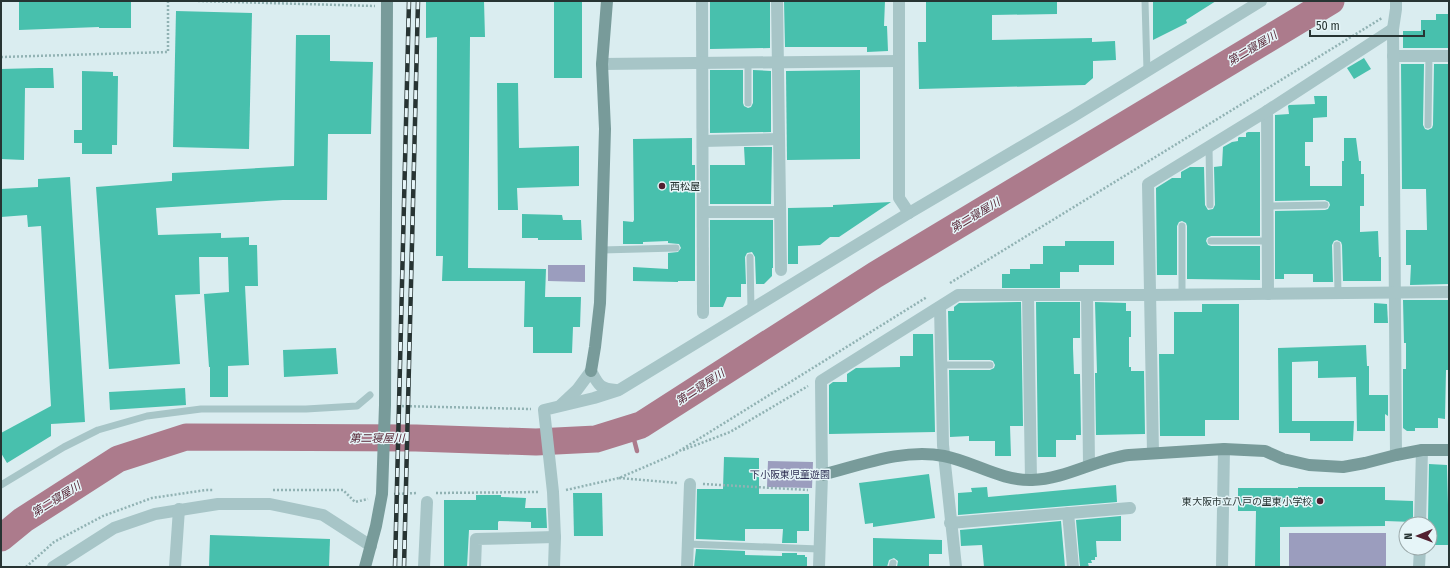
<svg xmlns="http://www.w3.org/2000/svg" width="1450" height="568" viewBox="0 0 1450 568" font-family="'Fira Sans Condensed','Noto Sans JP',sans-serif">
  <style>
    .green { fill: #9b9dbe }
    .lines { fill: none; stroke-linecap: round; stroke-linejoin: round }
    .stream { stroke: #ac7b8c; stroke-width: 4.5 }
    .river { stroke: #ac7b8c; stroke-width: 27 }
    .building { fill: #48c0ad }
    .path { stroke: #91b2b3; stroke-width: 2.5; stroke-dasharray: 2 2; stroke-linecap: butt }
    .lane { stroke: #a7c5c7; stroke-width: 7 }
    .street { stroke: #a7c5c7; stroke-width: 12 }
    .secondary { stroke: #789b9a; stroke-width: 12 }
    .rail-casing { stroke: #273433; stroke-width: 4.5 }
    .rail { stroke: #e6f5f8; stroke-width: 3; stroke-dasharray: 9; stroke-linecap: butt }
    .poi-dot { fill: #531f30; stroke: #e6f5f8; stroke-width: 1.5 }
    .labels { text-anchor: middle; stroke-width: 3; stroke-linejoin: round; paint-order: stroke }
    .poi-label { font-size: 10px; fill: #273433; stroke: #e6f5f8; text-anchor: start }
    .park-label { font-size: 10px; fill: #2c2d51; stroke: #e6f5f8 }
    .water-label { font-size: 11px; font-style: italic; fill: #531f30; stroke: #e6f5f8 }
  </style>
  <rect width="100%" height="100%" fill="#daedf0"/>
  <g class="green">
    <path d="M548,265H585V282L548,281Z"/>
    <path d="M768,461L813,462L812,488L767,487Z"/>
    <rect x="1289" y="533" width="97" height="34"/>
  </g>
  <g class="lines">
    <path class="stream" d="M631,428L637,451"/>
    <path class="river" d="M1,538L23,520L118,459L186,437L416,438L536,442L596,439L641,425L875,275L1331,1"/>
  </g>
  <g class="building">
    <path d="M19,1H131V28H99V27L19,30Z"/>
    <path d="M426,1H484L485,37H470L468,268L546,269L545,297H581L580,327H573L572,353H533V327H524L525,281H442L443,256H436L437,37L426,38Z"/>
    <rect x="554" y="1" width="28" height="77"/>
    <path d="M710,1H770V48L710,49Z"/>
    <path d="M784,1H885L884,26H887L888,51L867,52V47H785Z"/>
    <path d="M926,1H1057V14L992,15V40L1092,38V42L1115,41L1116,60L1093,61V78L1085,85L919,89L918,42H926Z"/>
    <path d="M1153,1H1216L1186,20L1187,23L1153,40Z"/>
    <path d="M176,11L252,13L249,149L173,147Z"/>
    <path d="M1436,14H1449V48H1403V31H1421V20H1436Z"/>
    <path d="M296,35H330V61L373,62L371,134H328L327,200H283L156,208L158,235L221,233V238L249,237V245H257L258,286H245L249,365L228,366V397H210V367H209L204,294L229,292L228,257H199L200,294L175,295L180,364L109,369L96,187L172,181V173L294,166Z"/>
    <path d="M1364,58L1371,69L1354,79L1347,68Z"/>
    <path d="M1401,64H1424L1423,125L1425,129L1428,130L1432,128L1433,125L1434,64H1449V284L1410,285L1411,265H1406V230H1427L1426,189H1402Z"/>
    <path d="M39,68H53L54,88H25L24,160L1,159V69Z"/>
    <path d="M710,70H743V103L744,106L748,108L751,107L753,103V70L771,71V132L710,133Z"/>
    <path d="M860,70V159L787,160L786,71Z"/>
    <path d="M82,71L113,72V76H118L117,145H112V154H82V143H74V130H82Z"/>
    <path d="M497,83H518L519,148L579,146V186L517,188L518,210H498Z"/>
    <path d="M1314,96H1327V117L1313,118V142H1305V166H1310V186H1342V161H1344V138H1356L1359,161H1361V174H1364V206H1360V232L1378,231L1379,257H1381V281H1343L1342,245L1341,242L1337,240L1334,241L1332,245L1333,282H1313V274H1284V279H1275V211L1325,210L1328,209L1330,205L1329,202L1325,200L1275,201V115L1289,114L1288,106L1289,105L1315,104Z"/>
    <path d="M1248,132H1260V236H1211L1207,238L1206,241L1208,245L1211,246H1260V280L1187,279V226L1186,223L1182,221L1179,222L1177,226V275H1157L1156,188L1172,178H1181V172L1190,167H1204L1205,205L1208,210L1213,209L1215,205L1214,167L1222,166L1223,147L1232,142L1238,141V138L1239,137H1246V133Z"/>
    <path d="M692,138V165H695V281H678V282L633,281V267L668,269V253L678,252L681,248L679,244L668,243V241L643,242V244H623V221L633,222L634,220L633,139Z"/>
    <path d="M744,147H772L771,204H710V165H745Z"/>
    <path d="M70,177L85,422L51,424V436L7,463L1,453V433L51,406L41,226L28,227L27,215L1,217V189L38,187V179Z"/>
    <path d="M891,202L839,237H830L820,245L798,246V264H788V208L833,207V205Z"/>
    <path d="M522,214L562,215L563,220H581L582,240H538V238H522Z"/>
    <path d="M710,220H773V268H772V276L764,284H756L755,257L752,252L747,253L745,257L746,284H741V297H727L723,307H710Z"/>
    <path d="M1065,241H1114V265H1079V272H1060V288H1002V274H1010V269H1030V264H1043V246H1065Z"/>
    <path d="M1403,300H1449V370H1446L1445,419L1438,418V428H1415V431H1407L1403,428V369H1406V343H1404Z"/>
    <path d="M1021,302L1023,426H1010L1011,456H995V441H969V436L950,437L949,370H990L994,368L995,365L993,361L990,360H949L948,311H954V307L959,303Z"/>
    <path d="M1036,302H1080V338H1073V348L1074,374H1080L1081,435H1076V440H1056V457H1038Z"/>
    <path d="M1095,302L1126,303V311H1131V337H1129V367H1131V371H1144L1145,434L1096,435L1095,373H1097Z"/>
    <path d="M1374,303L1387,304L1388,323H1374Z"/>
    <path d="M1202,304H1239V420H1205V436H1160L1159,354H1174V312H1202Z"/>
    <path d="M913,334H933L935,432L829,434V385L833,382H847V374L856,368L900,367V356H913Z"/>
    <path d="M1366,345L1367,366H1369V395H1388V416L1385,414V431H1357L1356,377L1318,378V361L1292,362V421H1354L1353,441H1310V433H1279L1278,348Z"/>
    <path d="M336,348L338,374L284,377L283,350Z"/>
    <path d="M185,388L186,405L110,410L109,392Z"/>
    <path d="M724,457L759,458V494H809V531H797V543H782L783,529H745V541L696,539L697,489H723Z"/>
    <path d="M1429,464L1447,465L1449,545H1430V523L1428,522Z"/>
    <path d="M929,474L935,518L873,527V523L865,524L859,483Z"/>
    <path d="M1116,485L1117,502L958,515V493L972,492L971,488L987,487L988,497Z"/>
    <path d="M1298,487H1385V500L1413,501V522L1385,521V526L1280,527V567H1255L1256,511H1238V488H1298Z"/>
    <path d="M573,493H602L603,536H574Z"/>
    <path d="M476,495H501V497L526,498L525,508H546L547,528H531V522L499,521L498,522V530H469L467,567H444V500H476Z"/>
    <path d="M1121,516V541H1096L1097,557H1095V560H1091L1092,563H1088L1089,567H1080L1076,520Z"/>
    <path d="M1061,521L1065,567H984L982,545L961,546L960,530Z"/>
    <path d="M210,535L330,539L329,567H209Z"/>
    <path d="M873,538L942,540V554H929V567H897L898,561L894,558L889,560L887,567H873Z"/>
    <path d="M696,549L745,551V555L782,556V553H797V555H805V557H807V567H694Z"/>
  </g>
  <g class="lines">
    <g class="path">
      <path d="M198,1L375,6"/>
      <path d="M1,57L168,52V1"/>
      <path d="M950,283L1382,18"/>
      <path d="M398,406L531,409"/>
      <path d="M683,450L730,432L808,386"/>
      <path d="M676,453L927,297"/>
      <path d="M619,478L678,483"/>
      <path d="M703,484L808,490"/>
      <path d="M273,490H343L355,502L368,499"/>
      <path d="M566,490L619,478L677,453"/>
      <path d="M436,493L539,492"/>
      <path d="M394,494L417,493"/>
      <path d="M26,567L54,542L103,516L152,498L206,490H214"/>
    </g>
    <g class="lane">
      <path d="M1145,1L1147,71"/>
      <path d="M748,103V63"/>
      <path d="M1428,125L1429,56"/>
      <path d="M1209,147L1210,205"/>
      <path d="M1268,206L1325,205"/>
      <path d="M1211,241H1268"/>
      <path d="M1337,245L1338,293"/>
      <path d="M602,250L676,248"/>
      <path d="M750,257L751,309"/>
      <path d="M1182,295V226"/>
      <path d="M941,365H990"/>
      <path d="M1,485L64,447L98,430L147,416L201,409H306L357,406L370,395"/>
      <path d="M688,544L819,549"/>
      <path d="M892,567L893,563"/>
    </g>
    <g class="street">
      <path d="M702,1L703,313"/>
      <path d="M777,1L781,270"/>
      <path d="M899,1V198L909,213"/>
      <path d="M1393,56H1449"/>
      <path d="M602,64L899,61"/>
      <path d="M1267,111L1268,294"/>
      <path d="M703,141L779,139"/>
      <path d="M703,212H780"/>
      <path d="M1028,295L1031,480"/>
      <path d="M1087,295L1089,465"/>
      <path d="M940,307L943,445L956,567"/>
      <path d="M561,405L577,390L591,371C598,384 599,389 616,390"/>
      <path d="M1153,453L1148,184L1267,111L1393,29"/>
      <path d="M1396,455L1393,29L1396,9V1"/>
      <path d="M1068,513L1073,567"/>
      <path d="M950,523L1130,508"/>
      <path d="M1420,524L1422,450"/>
      <path d="M53,567L114,528L155,514L218,504H270L323,515L371,546"/>
      <path d="M175,567L179,509"/>
      <path d="M424,567L427,502"/>
      <path d="M475,567L476,539L555,537"/>
      <path d="M554,567L555,537L553,492L544,410L594,398L619,390L909,213L1072,117L1261,1"/>
      <path d="M687,567L690,484"/>
      <path d="M819,567L822,475L821,381L958,295H1149L1449,292"/>
      <path d="M1222,567L1224,449"/>
      <path d="M1419,567L1420,548"/>
    </g>
    <g class="secondary">
      <path d="M591,371L595,347L600,303L605,129L602,64L607,1"/>
      <path d="M822,475C861,465 904,448 944,456C974,462 1001,481 1032,480C1066,479 1096,459 1129,455L1224,449L1265,451L1283,459L1309,465L1343,467L1365,463L1396,455L1422,450H1449"/>
      <path d="M365,567L376,526L382,494L385,405L387,1"/>
    </g>
    <defs>
      <g id="rail">
        <path d="M395,567L409,1"/>
        <path d="M404,567L418,1"/>
      </g>
    </defs>
    <use href="#rail" class="rail-casing"/>
    <use href="#rail" class="rail"/>
  </g>
  <g class="poi-dot">
    <circle cx="662" cy="186" r="4"/>
    <circle cx="1320" cy="501" r="4"/>
  </g>
  <g class="labels">
    <g class="poi-label">
      <text x="670" y="190">西松屋</text>
      <text x="1312" y="505" text-anchor="end">東大阪市立八戸の里東小学校</text>
    </g>
    <g class="park-label">
      <text x="790" y="478">下小阪東児童遊園</text>
    </g>
    <g class="water-label">
      <text transform="translate(1252 48) rotate(-31)" y="4">第二寝屋川</text>
      <text transform="translate(975 215) rotate(-31)" y="4">第二寝屋川</text>
      <text transform="translate(700 387) rotate(-33)" y="4">第二寝屋川</text>
      <text x="377" y="442">第二寝屋川</text>
      <text transform="translate(56 499) rotate(-32)" y="4">第二寝屋川</text>
    </g>
  </g>
  <rect width="1450" height="568" fill="none" stroke="#273433" stroke-width="4"/>
  <g transform="translate(1418 536) rotate(269)"><circle r="19" fill="#e6f5f8" stroke="#9aa8a9"/>
  <path d="M0-3L7 15L0 10L-7 15Z" fill="#531f30"/>
  <text y="-6" font-size="11" font-weight="bold" text-anchor="middle" fill="#273433">N</text>
  </g>
  <path d="M1310 30v6h114v-6" fill="none" stroke="#273433" stroke-width="2"/>
  <text x="1316" y="30" font-size="12" fill="#273433" stroke="#e6f5f8" stroke-width="3" paint-order="stroke">50 m</text>
</svg>
